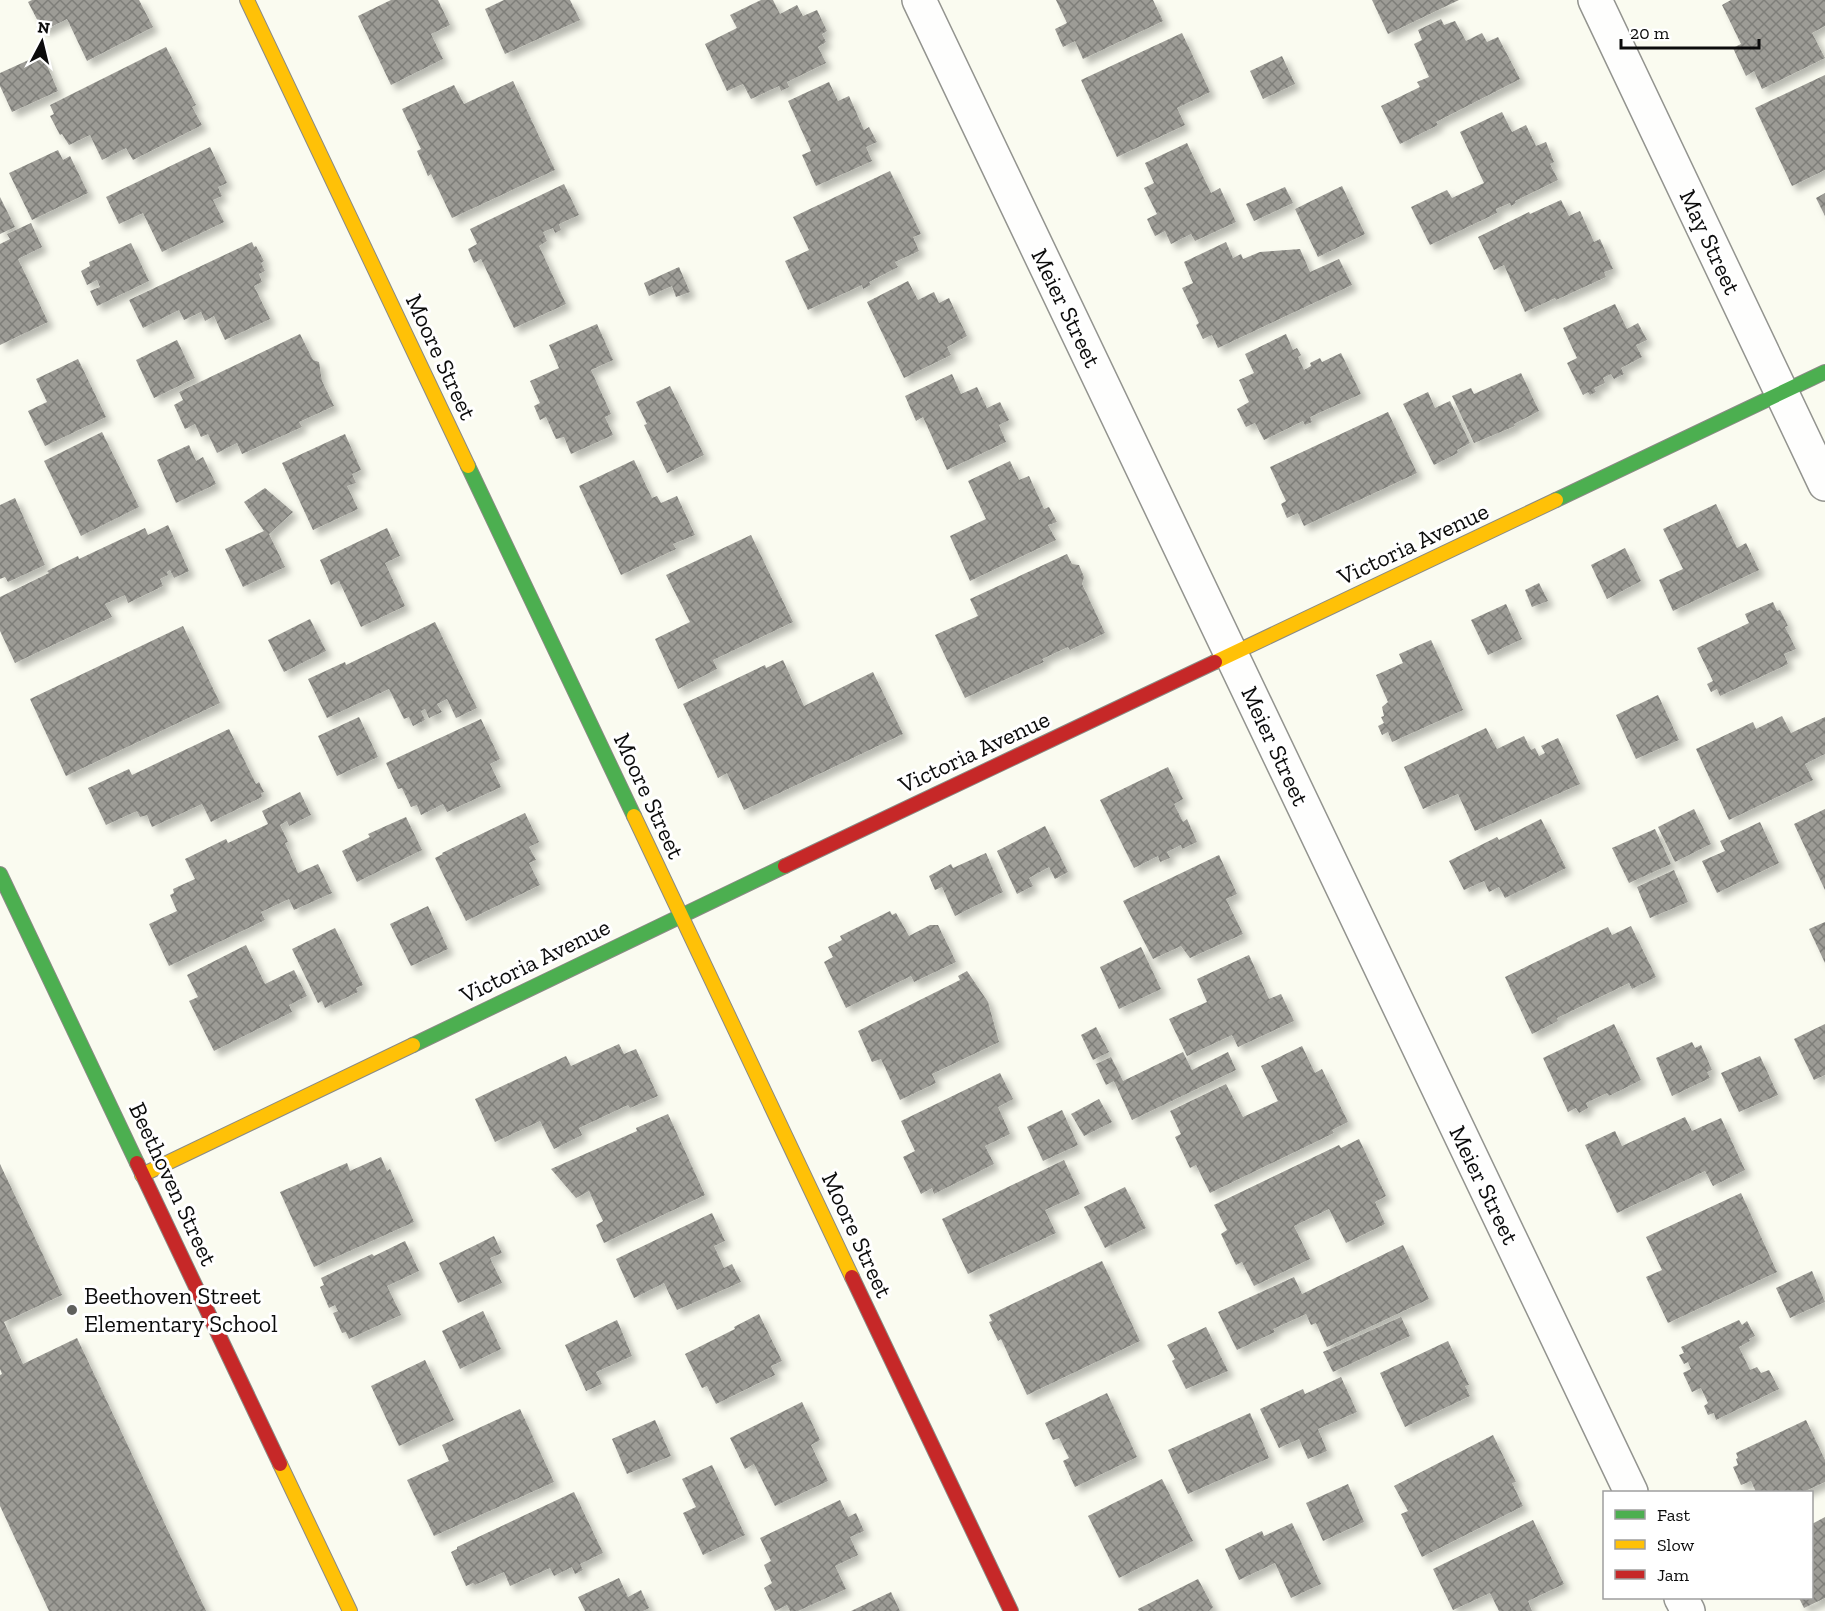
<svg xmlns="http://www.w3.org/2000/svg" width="1825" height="1611" viewBox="0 0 1825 1611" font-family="'Zilla Slab',serif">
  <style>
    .building { fill: url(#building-cross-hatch); filter: url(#shadow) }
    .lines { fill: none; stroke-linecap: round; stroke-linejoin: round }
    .street-casing { stroke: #93948f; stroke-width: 36 }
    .fast-casing { stroke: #8a8a85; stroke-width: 16 }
    .slow-casing { stroke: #8a8a85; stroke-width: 16 }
    .jam-casing { stroke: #8a8a85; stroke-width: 16 }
    .street { stroke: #fefefd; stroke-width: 33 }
    .fast { stroke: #4caf50; stroke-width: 14 }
    .slow { stroke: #ffc107; stroke-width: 14 }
    .jam { stroke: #c62828; stroke-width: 14 }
    .poi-dot { fill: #5f605c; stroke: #fff; stroke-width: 2 }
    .labels { text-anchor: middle; stroke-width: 6; stroke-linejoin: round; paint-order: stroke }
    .street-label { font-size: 24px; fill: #0c0c0c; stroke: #fff }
    .poi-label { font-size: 24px; fill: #0c0c0c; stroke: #fff; text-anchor: start }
  </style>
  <defs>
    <pattern id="building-cross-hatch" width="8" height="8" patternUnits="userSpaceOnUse" patternTransform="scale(1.5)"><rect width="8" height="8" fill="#9d9c96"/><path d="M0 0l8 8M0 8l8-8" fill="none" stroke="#7e7e79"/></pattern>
    <filter id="shadow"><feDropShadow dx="5.5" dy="5.5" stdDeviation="3" flood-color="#0004"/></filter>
  </defs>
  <rect width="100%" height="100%" fill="#fafbf0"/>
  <g class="building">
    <path d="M32,0H139L153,27L87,61L67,19L43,31L28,2Z"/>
    <path d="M391,0H438L450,25L431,34L443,59L391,85L358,16Z"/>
    <path d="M504,0H570L580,20L505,54L485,9Z"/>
    <path d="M761,0H773L780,14L797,5L803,16L817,10L827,31L822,34L826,42L818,47L826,63L787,82L789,87L781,91L779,86L751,99L743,84L727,91L705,44L737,28L730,15Z"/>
    <path d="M1056,0H1153L1163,21L1083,59L1075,41L1063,47L1055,29L1067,23Z"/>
    <path d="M1372,0H1459L1388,34Z"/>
    <path d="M1731,0H1825V26L1812,33L1825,58L1762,89L1754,71L1746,76L1733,48L1741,44L1722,5Z"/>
    <path d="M1441,19L1444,25L1455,21L1466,41L1482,33L1487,42L1498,37L1520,79L1436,122L1438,125L1400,144L1381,106L1420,87L1417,82L1429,77L1414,44L1422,40L1418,30Z"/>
    <path d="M1182,33L1210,92L1177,108L1185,125L1117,157L1081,80Z"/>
    <path d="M166,47L196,105L192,107L202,125L133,160L126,148L102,160L90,135L69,145L62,134L60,135L50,116L54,114L50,105Z"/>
    <path d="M42,54L58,91L12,112L0,86V73Z"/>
    <path d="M1282,56L1295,84L1263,99L1250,71Z"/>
    <path d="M1825,75V170L1792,186L1755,108Z"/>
    <path d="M513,81L555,170L452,218L431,174L428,176L417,151L421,149L402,109L454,85L464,104Z"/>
    <path d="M829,82L838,101L849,96L864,130L869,127L877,142L866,147L872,161L816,186L802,155L811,151L788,101Z"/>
    <path d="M1502,112L1512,132L1526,125L1536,146L1546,142L1554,162L1550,164L1558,180L1515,201L1516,203L1511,206L1510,203L1496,209L1497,213L1430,245L1411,207L1447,190L1452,198L1484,183L1460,132Z"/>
    <path d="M1187,143L1211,193L1220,188L1236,222L1195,241L1191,234L1171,244L1165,231L1155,236L1147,219L1157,214L1144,188L1154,183L1145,163Z"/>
    <path d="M210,147L227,183L218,187L222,196L213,200L224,222L162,252L143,213L119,224L106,197Z"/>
    <path d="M58,150L63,160L70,156L88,193L32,220L9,173Z"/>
    <path d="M890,171L921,234L913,237L919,251L895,262L898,267L869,282L871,285L863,289L862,285L808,310L785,261L809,250L793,217Z"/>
    <path d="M564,184L579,215L559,224L561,230L555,233L553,228L543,232L547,241L539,246L566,304L514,328L481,259L474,263L468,249L477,244L470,229Z"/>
    <path d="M1342,186L1365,234L1318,257L1295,209Z"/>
    <path d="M1285,187L1293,203L1254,221L1246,204Z"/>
    <path d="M1825,193V216L1816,198Z"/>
    <path d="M0,197L15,227L0,234Z"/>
    <path d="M1561,200L1569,216L1580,211L1594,242L1600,239L1613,269L1604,272L1606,277L1556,300L1555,298L1525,312L1504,265L1494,270L1478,237L1529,212L1530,214Z"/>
    <path d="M31,223L42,247L18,259L48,322L0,345V244L10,239L7,234Z"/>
    <path d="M252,242L254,247L256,246L264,261L261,263L265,271L259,274L262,282L254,286L270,319L225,340L214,316L205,321L201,312L184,320L179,310L143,328L129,300Z"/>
    <path d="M1226,242L1233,258L1241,254L1243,259L1260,252L1300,249L1310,272L1339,259L1352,285L1218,348L1212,335L1203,339L1196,325L1199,323L1182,288L1193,283L1184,262Z"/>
    <path d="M131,243L149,281L97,306L90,291L100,287L97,280L87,285L81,271L90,266L89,262Z"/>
    <path d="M679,267L690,292L676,297L672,286L649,296L644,283Z"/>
    <path d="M908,281L918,300L934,292L939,303L949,298L967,336L947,347L951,355L904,378L867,302Z"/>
    <path d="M1615,304L1627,329L1638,323L1647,340L1636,345L1642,357L1621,368L1624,374L1614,379L1611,374L1603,378L1605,383L1594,388L1596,392L1590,395L1588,392L1583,395L1567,363L1577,358L1563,328Z"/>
    <path d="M597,324L613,360L591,370L611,414L605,417L613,435L571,454L564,437L556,439L546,417L540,420L534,406L540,403L530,381L559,368L549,345Z"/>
    <path d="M300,334L313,360L319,362L322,381L334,406L299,422L302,427L242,454L237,443L217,453L208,434L201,437L195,424L185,429L174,405L183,400L179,392Z"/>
    <path d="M1286,334L1293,350L1297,348L1301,355L1298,357L1304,370L1311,366L1310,363L1320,358L1322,362L1341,353L1361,394L1310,417L1312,422L1305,425L1303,421L1264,440L1255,423L1246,427L1237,409L1249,402L1239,380L1254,373L1245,354Z"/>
    <path d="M177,340L195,378L154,398L136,360Z"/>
    <path d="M78,359L106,417L45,446L28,411L47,402L36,379Z"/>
    <path d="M1521,373L1539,411L1514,424L1515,426L1474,443L1452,396L1471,388L1474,394Z"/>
    <path d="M952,374L961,394L977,387L987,408L1000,402L1009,420L999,425L1006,442L947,470L923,417L916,421L905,396Z"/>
    <path d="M670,386L704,455L667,473L644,425L647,424L636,402Z"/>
    <path d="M1428,392L1435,408L1450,401L1470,443L1457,450L1458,453L1434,465L1403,404Z"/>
    <path d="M1388,412L1417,473L1304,526L1298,513L1287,518L1281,504L1286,501L1270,467Z"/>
    <path d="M102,432L139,507L81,536L44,461Z"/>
    <path d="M345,434L361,470L352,474L356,483L347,486L358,509L313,530L282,463Z"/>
    <path d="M189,445L196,461L203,457L216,484L176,503L157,460Z"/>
    <path d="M634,460L652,498L657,496L661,503L677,496L695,535L673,544L676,549L621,575L579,486Z"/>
    <path d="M1010,461L1019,480L1029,476L1044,509L1049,507L1057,522L1048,525L1056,540L970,581L950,536L986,519L968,481Z"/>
    <path d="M265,488L293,512L269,534L285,567L243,587L225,549L264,531L244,502Z"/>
    <path d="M15,498L45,565L8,582L5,577L0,579V505Z"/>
    <path d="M1716,504L1737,548L1746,543L1759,570L1673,611L1659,580L1683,569L1663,529Z"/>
    <path d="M168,525L189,571L174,578L170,570L167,572L168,575L160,579L163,586L128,603L125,595L105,604L112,617L15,663L0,631V597L49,573L47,571L78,556L79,559L145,528L148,535Z"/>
    <path d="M387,528L400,556L385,563L405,606L361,627L339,581L331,585L320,560Z"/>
    <path d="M751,535L793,622L713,660L717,669L678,689L655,639L690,622L666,575Z"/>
    <path d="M1625,548L1641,581L1607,599L1591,565Z"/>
    <path d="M1067,554L1072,564L1079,565L1084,577L1082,584L1105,633L1070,650L1068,647L1042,659L1044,662L965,698L935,635L978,616L970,599Z"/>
    <path d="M1539,583L1548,601L1532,607L1525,590Z"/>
    <path d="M1773,602L1777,611L1780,610L1788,626L1785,627L1796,649L1784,654L1788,664L1720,696L1717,689L1711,692L1707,684L1713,681L1697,648L1749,623L1745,614Z"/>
    <path d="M1506,604L1522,639L1488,655L1471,620Z"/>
    <path d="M310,619L326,651L284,672L268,640Z"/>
    <path d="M435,622L477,708L456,718L447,699L437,704L442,712L429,718L425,709L421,711L425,720L413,726L409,717L404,719L389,689L327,718L308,679L345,662L346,665Z"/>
    <path d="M183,626L220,703L66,776L30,699Z"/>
    <path d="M1431,640L1463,710L1392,742L1388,732L1382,735L1378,726L1384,723L1381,717L1384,716L1382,707L1388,702L1376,675L1403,663L1399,654Z"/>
    <path d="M783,660L804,706L873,672L903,734L744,810L727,773L718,778L683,704L765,665L766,668Z"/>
    <path d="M1658,695L1679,740L1636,759L1616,715Z"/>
    <path d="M1782,716L1791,733L1825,717V754L1805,764L1813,780L1729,820L1696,749L1753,722L1756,729Z"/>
    <path d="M359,717L378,757L337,776L318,736Z"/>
    <path d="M481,719L500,759L490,764L501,787L447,812L443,804L421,815L417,805L411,807L402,788L398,789L386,763Z"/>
    <path d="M1486,728L1497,749L1524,736L1531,750L1535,748L1539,756L1545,753L1541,746L1558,738L1580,784L1475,831L1458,794L1423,809L1404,767Z"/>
    <path d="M229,729L256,784L259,782L264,792L261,793L262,797L211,822L202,804L152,827L147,815L140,817L137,811L106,825L88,788L129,769L132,775Z"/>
    <path d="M1168,767L1183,799L1174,804L1183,822L1187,819L1197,842L1182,849L1181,845L1167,852L1170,858L1160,862L1158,856L1134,868L1100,800Z"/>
    <path d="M300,792L311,815L289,826L287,821L280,825L288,842L285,843L298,873L318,864L332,893L294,910L289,899L261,912L265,920L169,966L149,924L177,911L170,895L174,893L173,889L195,879L185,859L226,839L228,843L268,824L262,811Z"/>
    <path d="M1694,809L1711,844L1675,862L1658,827Z"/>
    <path d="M1825,809V890L1794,824Z"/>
    <path d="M525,813L539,842L529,847L536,860L529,863L540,885L466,921L435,858L443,854L442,853Z"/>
    <path d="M406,817L422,850L357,882L342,851L370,837L368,834Z"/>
    <path d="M1541,819L1566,868L1505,898L1499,887L1489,892L1484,881L1464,890L1449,861L1497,837L1499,840Z"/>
    <path d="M1760,822L1779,863L1717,893L1702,861L1725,851L1720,841Z"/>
    <path d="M1045,826L1068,872L1055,879L1049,867L1029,878L1033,886L1017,894L997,851Z"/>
    <path d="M1655,829L1671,864L1629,883L1612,848Z"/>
    <path d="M986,853L1003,892L955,916L942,887L935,890L929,876L951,864L953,868Z"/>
    <path d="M1219,855L1237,894L1226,899L1243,934L1190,958L1181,946L1153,959L1123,901Z"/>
    <path d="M1674,870L1688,902L1650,918L1637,887Z"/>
    <path d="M428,906L448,949L411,966L390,924Z"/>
    <path d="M890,911L892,915L896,913L909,936L930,925H938L956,962L914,982L911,976L846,1008L824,962L833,957L828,947L842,940L840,936Z"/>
    <path d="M1825,922V963L1809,929Z"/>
    <path d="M1631,926L1656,977L1632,989L1629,983L1557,1018L1558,1021L1532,1034L1505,977L1608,927L1612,935Z"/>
    <path d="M335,928L363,985L356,988L358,992L325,1008L322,1001L318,1003L292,949Z"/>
    <path d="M246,945L265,984L294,970L307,996L289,1005L292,1012L214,1051L189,1001L198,997L187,975Z"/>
    <path d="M1141,947L1161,989L1119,1009L1100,967Z"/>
    <path d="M1249,955L1269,999L1281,994L1294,1021L1238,1047L1232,1035L1187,1056L1169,1019L1207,1002L1197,979Z"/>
    <path d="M967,971L988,1002L999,1042L932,1074L936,1083L900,1100L881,1059L872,1062L858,1031L960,980L958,976Z"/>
    <path d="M1614,1024L1641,1080L1609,1096L1607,1093L1586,1103L1588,1108L1579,1113L1576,1108L1568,1112L1543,1058Z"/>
    <path d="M1825,1024V1075L1814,1080L1794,1039Z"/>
    <path d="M1096,1027L1109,1052L1093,1060L1081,1035Z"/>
    <path d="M1692,1042L1695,1048L1701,1045L1712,1070L1707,1072L1710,1078L1672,1096L1656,1058Z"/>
    <path d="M619,1044L624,1054L636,1049L658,1096L630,1108L628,1105L579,1128L582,1135L554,1149L540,1121L495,1142L475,1099L566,1056L571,1066Z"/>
    <path d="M1302,1046L1315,1073L1322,1069L1348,1122L1332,1130L1334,1133L1210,1193L1196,1165L1190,1168L1175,1137L1181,1134L1170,1111L1226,1084L1243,1117L1278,1101L1261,1066Z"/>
    <path d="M1183,1052L1192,1070L1228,1052L1236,1070L1132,1120L1114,1081L1106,1085L1096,1064L1111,1057L1123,1081Z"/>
    <path d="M1760,1056L1778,1095L1739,1112L1721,1073Z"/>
    <path d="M1000,1073L1013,1099L998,1107L1010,1134L985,1146L994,1164L934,1194L932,1188L921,1194L903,1157L915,1151L901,1121Z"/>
    <path d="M1099,1099L1112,1122L1084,1136L1071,1114Z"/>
    <path d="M1062,1110L1078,1145L1043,1161L1027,1127Z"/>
    <path d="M668,1114L705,1195L604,1243L596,1225L603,1221L589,1191L576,1198L551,1169L637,1131L636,1128Z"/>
    <path d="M1685,1117L1692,1131L1721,1118L1745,1170L1713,1186L1705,1171L1617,1213L1585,1145L1615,1131L1622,1146Z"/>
    <path d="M1359,1139L1386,1196L1375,1202L1385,1224L1346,1243L1329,1209L1294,1226L1310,1259L1254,1286L1242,1262L1236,1265L1221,1234L1227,1230L1214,1205L1339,1145L1341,1148Z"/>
    <path d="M381,1157L387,1171L390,1169L414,1222L314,1267L280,1192L347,1163L350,1171Z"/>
    <path d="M1064,1160L1080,1194L1045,1210L1056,1233L968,1274L942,1219Z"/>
    <path d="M0,1164L62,1295L4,1322L23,1364L77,1338L206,1611H49L0,1506V1375L2,1374L0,1369Z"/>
    <path d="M1125,1187L1146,1228L1105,1248L1084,1207Z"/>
    <path d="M1741,1193L1777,1272L1668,1323L1646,1277L1662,1270L1646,1237Z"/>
    <path d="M712,1213L725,1241L714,1246L724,1268L732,1264L741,1282L677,1310L664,1283L634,1298L616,1259Z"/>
    <path d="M494,1236L502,1253L490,1258L502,1283L458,1303L439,1263Z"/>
    <path d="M405,1241L419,1271L387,1286L401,1315L349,1339L346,1332L342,1333L333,1313L338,1311L335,1305L329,1308L320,1287L324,1285L321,1278L372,1254L374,1256Z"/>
    <path d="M1403,1245L1429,1299L1327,1347L1316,1323L1311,1325L1306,1314L1273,1329L1275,1332L1237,1350L1218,1312L1294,1277L1302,1294Z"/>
    <path d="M1102,1261L1140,1341L1027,1395L1001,1339L998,1341L989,1322L992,1321L989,1315Z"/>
    <path d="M1812,1271L1825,1302L1790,1318L1776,1288Z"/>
    <path d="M483,1311L501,1349L460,1369L442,1331Z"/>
    <path d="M759,1314L782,1361L771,1366L775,1375L716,1404L707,1386L702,1388L685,1354L735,1329L734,1327Z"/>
    <path d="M1401,1317L1410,1336L1333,1372L1323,1352Z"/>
    <path d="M617,1320L632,1356L596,1372L602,1384L586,1391L565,1345Z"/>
    <path d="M1739,1320L1742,1325L1747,1321L1755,1336L1749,1339L1750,1341L1739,1347L1750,1370L1757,1367L1761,1373L1769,1370L1779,1389L1716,1420L1714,1413L1708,1415L1704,1406L1708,1403L1701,1388L1692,1392L1683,1373L1691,1369L1688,1362L1684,1364L1679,1355L1684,1353L1681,1347Z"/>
    <path d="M1206,1327L1228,1371L1186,1389L1172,1361L1175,1359L1167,1345Z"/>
    <path d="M1448,1341L1469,1385L1465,1386L1470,1396L1405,1427L1380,1373Z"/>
    <path d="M425,1360L454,1420L399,1446L371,1386Z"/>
    <path d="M1341,1377L1357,1412L1318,1429L1327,1451L1308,1459L1299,1439L1279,1448L1260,1409L1303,1389L1305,1394Z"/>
    <path d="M1107,1393L1137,1457L1075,1487L1063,1461L1069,1458L1059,1438L1053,1440L1045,1423Z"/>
    <path d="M802,1402L820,1440L811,1445L828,1481L775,1506L754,1464L745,1469L730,1438Z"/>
    <path d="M520,1409L554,1482L434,1536L407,1480L449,1461L442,1445Z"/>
    <path d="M1250,1413L1269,1458L1188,1494L1168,1450Z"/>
    <path d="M655,1420L671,1456L627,1474L612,1439Z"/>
    <path d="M1806,1420L1825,1460V1482L1803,1492H1756L1751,1481L1741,1485L1733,1467L1738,1465L1736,1459L1738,1458L1736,1453Z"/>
    <path d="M1493,1435L1516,1482L1512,1483L1523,1506L1422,1557L1401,1514L1408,1511L1394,1486Z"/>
    <path d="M712,1465L745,1535L703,1555L683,1513L696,1507L682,1479Z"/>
    <path d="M1162,1479L1193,1541L1119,1578L1088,1516Z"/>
    <path d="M1348,1484L1364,1522L1323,1541L1306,1503Z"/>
    <path d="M574,1492L603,1553L580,1564L583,1570L575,1574L572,1567L554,1576L550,1568L510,1586L504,1572L475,1585L473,1583L466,1586L451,1552L457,1549V1547Z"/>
    <path d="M840,1500L848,1517L856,1513L864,1531L850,1537L858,1555L835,1566L846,1589L798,1611H790L787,1605L775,1611L764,1588L772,1583L764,1565L771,1561L760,1538Z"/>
    <path d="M1825,1517V1598L1804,1608L1799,1598H1812V1524Z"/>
    <path d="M1533,1520L1564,1584L1528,1601L1532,1611H1499L1490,1593L1453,1610L1433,1569Z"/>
    <path d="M1292,1523L1321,1584L1291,1598L1275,1563L1239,1580L1225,1549L1262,1531L1264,1536Z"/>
    <path d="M619,1578L628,1597L641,1590L649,1608L643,1611H585L578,1597Z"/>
    <path d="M1198,1579L1213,1607L1209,1611H1139L1138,1609Z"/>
    <path d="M891,1592L900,1611H851Z"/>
  </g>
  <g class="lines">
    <defs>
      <g id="street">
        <path d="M919,0L1631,1492"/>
        <path d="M1595,0L1825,484"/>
        <path d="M1681,1598L1688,1611"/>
      </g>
      <g id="fast">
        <path d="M468,466L634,816"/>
        <path d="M1556,500L1825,372"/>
        <path d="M0,874L137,1163"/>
        <path d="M413,1045L785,866"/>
      </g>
      <g id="slow">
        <path d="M247,0L468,466"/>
        <path d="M1215,662L1556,500"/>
        <path d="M634,816L852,1277"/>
        <path d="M142,1175L413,1045"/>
        <path d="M280,1464L350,1611"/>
      </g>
      <g id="jam">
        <path d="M785,866L1215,662"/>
        <path d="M137,1163L280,1464"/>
        <path d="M852,1277L1011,1611"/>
      </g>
    </defs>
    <use href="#street" class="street-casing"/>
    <use href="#fast" class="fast-casing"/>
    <use href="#slow" class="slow-casing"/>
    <use href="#jam" class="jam-casing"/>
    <use href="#street" class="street"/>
    <use href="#fast" class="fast"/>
    <use href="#slow" class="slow"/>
    <use href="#jam" class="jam"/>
  </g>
  <circle class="poi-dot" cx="72" cy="1310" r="6"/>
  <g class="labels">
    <g class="street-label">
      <text transform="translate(1710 242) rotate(65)" y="8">May Street</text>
      <text transform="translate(1066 308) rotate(64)" y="8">Meier Street</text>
      <text transform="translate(441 357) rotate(65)" y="8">Moore Street</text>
      <text transform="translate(1413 544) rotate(-25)" y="8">Victoria Avenue</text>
      <text transform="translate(1275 746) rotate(65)" y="8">Meier Street</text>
      <text transform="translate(974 752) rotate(-25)" y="8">Victoria Avenue</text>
      <text transform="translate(649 796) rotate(65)" y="8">Moore Street</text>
      <text transform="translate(535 961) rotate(-26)" y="8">Victoria Avenue</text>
      <text transform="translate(173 1184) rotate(65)" y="8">Beethoven Street</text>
      <text transform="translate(1484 1185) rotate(64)" y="8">Meier Street</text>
      <text transform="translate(857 1235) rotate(65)" y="8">Moore Street</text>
    </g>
    <g class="poi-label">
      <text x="84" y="1304">Beethoven Street<tspan x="84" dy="28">Elementary School</tspan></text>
    </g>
  </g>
  <rect x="1603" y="1491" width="210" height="108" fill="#ffffff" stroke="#9e9e9e" stroke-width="1.5"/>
  <rect x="1615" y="1510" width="30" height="9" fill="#4caf50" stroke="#9e9e9e" stroke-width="1.5"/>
  <text x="1657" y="1521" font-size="18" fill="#0c0c0c">Fast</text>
  <rect x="1615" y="1540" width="30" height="9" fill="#ffc107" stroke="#9e9e9e" stroke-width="1.5"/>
  <text x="1657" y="1551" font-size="18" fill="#0c0c0c">Slow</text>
  <rect x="1615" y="1570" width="30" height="9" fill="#c62828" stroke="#9e9e9e" stroke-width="1.5"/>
  <text x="1657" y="1581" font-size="18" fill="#0c0c0c">Jam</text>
  <g transform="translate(42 42) rotate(7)" stroke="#ffffff" stroke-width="4.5" paint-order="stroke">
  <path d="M0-4.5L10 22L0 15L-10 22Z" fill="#0c0c0c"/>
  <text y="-9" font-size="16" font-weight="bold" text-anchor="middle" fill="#0c0c0c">N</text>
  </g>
  <path d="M1621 39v9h138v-9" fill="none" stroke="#0c0c0c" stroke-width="3"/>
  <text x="1630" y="39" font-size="18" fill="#0c0c0c" stroke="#ffffff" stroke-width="4.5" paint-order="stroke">20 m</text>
</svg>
